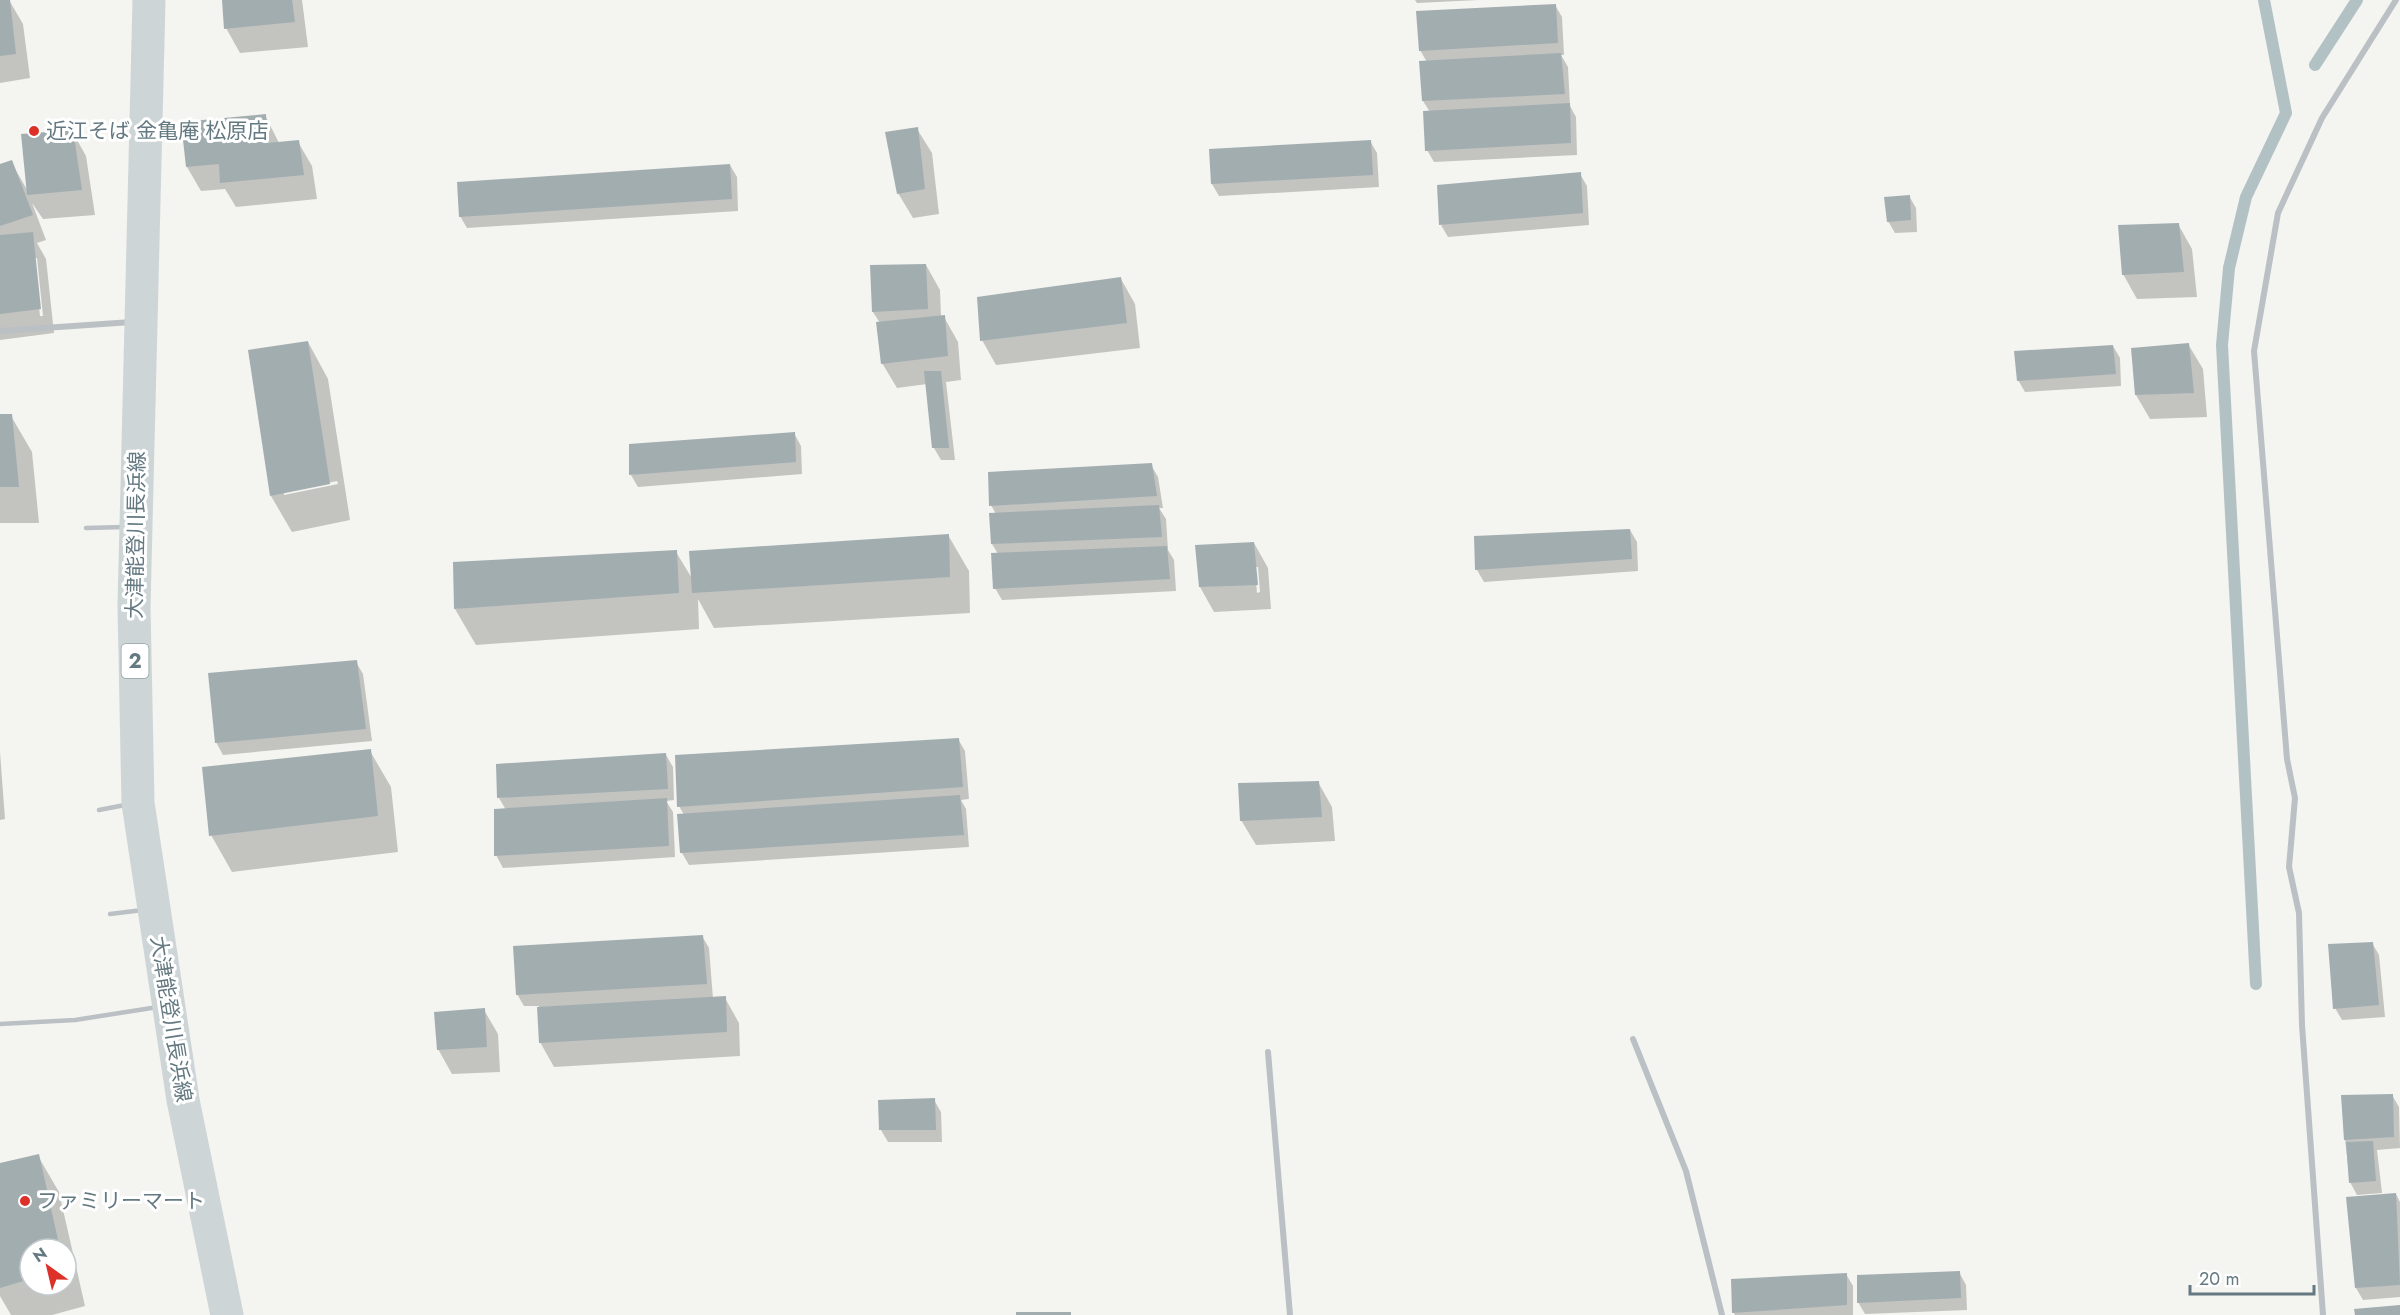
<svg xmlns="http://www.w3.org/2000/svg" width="2400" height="1315" viewBox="0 0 2400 1315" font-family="Jost,'Noto Sans JP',sans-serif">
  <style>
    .shadow { fill: #0003; fill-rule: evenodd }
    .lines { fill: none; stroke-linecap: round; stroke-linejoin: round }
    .stream { stroke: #b2c2c4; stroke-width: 12 }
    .building { fill: #a2adb0 }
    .lane { stroke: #bac0c3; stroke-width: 4.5 }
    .street { stroke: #bac0c3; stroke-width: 6 }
    .primary { stroke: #ced5d7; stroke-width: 33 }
    .poi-dot { fill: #dd3028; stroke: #fff; stroke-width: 2 }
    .labels { text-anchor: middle; stroke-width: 6; stroke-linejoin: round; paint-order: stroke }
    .shield { fill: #fff; stroke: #92a1a7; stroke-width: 1.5 }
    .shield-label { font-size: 20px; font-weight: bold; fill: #647981 }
    .poi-label { font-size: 21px; fill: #647981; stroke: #fff; text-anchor: start }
    .street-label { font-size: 21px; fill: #647981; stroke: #fff }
  </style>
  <rect width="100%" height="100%" fill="#f4f4f0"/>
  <g class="shadow">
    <path d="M9,0L23,24L30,78L0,83V1Z"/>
    <path d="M223,0H302L308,47L240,53L226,28Z"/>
    <path d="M1415,0H1479L1417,3Z"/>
    <path d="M1555,5L1562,17L1564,55H1561L1568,67L1570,106L1576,117L1577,155L1434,162L1427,150L1430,112L1423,101L1427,62L1420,50Z"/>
    <path d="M265,115L279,143L298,142L312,166L317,199L236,207L225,189L201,191L187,167Z"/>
    <path d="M917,129L932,153L939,214L913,218L898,193Z"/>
    <path d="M72,131L86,156L95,215L43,219L32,203L46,240L37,243L46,259L54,333L0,340V165L11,162L29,193ZM34,258H37L43,316H40Z"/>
    <path d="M1370,141L1377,153L1379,187L1219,196L1212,184L1211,150Z"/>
    <path d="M730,165L737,177L738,211L467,228L460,216Z"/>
    <path d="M1580,174L1587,186L1589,225L1448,237L1441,225Z"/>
    <path d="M1909,196L1916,208L1917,232L1895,233L1888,221Z"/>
    <path d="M2178,224L2192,249L2197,297L2137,299L2123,274Z"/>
    <path d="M926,265L940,290L941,317H944L958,342L961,380L946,382L955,460H941L934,448L927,384L897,388L882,363L880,323L873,312Z"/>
    <path d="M1121,279L1135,304L1140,348L996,365L982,340Z"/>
    <path d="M308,342L328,379L350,520L292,532L271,496ZM337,481L338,484L284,495V492Z"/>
    <path d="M2188,344L2203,369L2207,417L2150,419L2136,395Z"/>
    <path d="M2113,346L2120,358L2121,386L2025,392L2018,380Z"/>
    <path d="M0,416H11L32,452L39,523H0Z"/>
    <path d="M794,433L801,446L802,474L638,487L631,475Z"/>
    <path d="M1151,465L1158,477L1163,508H1159L1166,519L1168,550L1174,560L1176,591L1002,600L995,588L998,554L992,544L991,514H996L991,505Z"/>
    <path d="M1630,530L1637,542L1638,571L1484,582L1477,570Z"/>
    <path d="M948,535L969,571L970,613L714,628L698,599L699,629L476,645L455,609L676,552L693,580Z"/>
    <path d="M1254,543L1268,568L1271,609L1214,612L1200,587L1196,547ZM1255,567H1258L1260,592L1257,593Z"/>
    <path d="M356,662L363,674L372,741L223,755L216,742Z"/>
    <path d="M958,739L965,751L969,799L961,800L966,809L969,847L689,865L682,853L684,815L679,806Z"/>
    <path d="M370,751L391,787L398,852L232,872L211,835Z"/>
    <path d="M0,752L5,819L0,820Z"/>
    <path d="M666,755L673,767L674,800L666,801L673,812L675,857L503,868L496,855L506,810L499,798Z"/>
    <path d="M1318,782L1332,807L1335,841L1256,845L1241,820Z"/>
    <path d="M702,936L709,948L713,999L725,998L739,1023L740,1056L554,1067L540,1042L539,1006H524L517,994Z"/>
    <path d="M2372,943L2379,955L2385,1017L2342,1020L2335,1008Z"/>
    <path d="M484,1010L498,1034L500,1072L452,1074L438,1049Z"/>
    <path d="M2392,1095L2399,1107L2400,1148L2377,1150L2382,1193L2357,1195L2350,1182L2345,1139Z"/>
    <path d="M934,1100L941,1112L942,1142H888L881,1130L880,1101Z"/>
    <path d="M38,1156L59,1192L85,1306L52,1315H11L0,1296V1164ZM30,1249H66V1285H30Z"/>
    <path d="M2396,1194L2400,1202V1297L2363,1300L2356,1288Z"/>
    <path d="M1959,1272L1966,1285L1967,1310L1865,1314L1858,1302Z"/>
    <path d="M1846,1274L1853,1286V1315H1735L1733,1312Z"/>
  </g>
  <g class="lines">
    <g class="stream">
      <path d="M2315,65L2357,0"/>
      <path d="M2256,984L2222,345L2229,268L2246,197L2286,113L2264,0"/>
    </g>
  </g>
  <g class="building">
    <path d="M0,0H10L16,54L0,56Z"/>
    <path d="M222,0H292L295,22L224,29Z"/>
    <path d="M1556,4L1558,43L1419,51L1416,11Z"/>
    <path d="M1561,53L1565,94L1422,101L1419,61Z"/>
    <path d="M1570,103L1571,143L1425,151L1423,111Z"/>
    <path d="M266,114L267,143L299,140L304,175L220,183L219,164L186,167L181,122Z"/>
    <path d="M918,127L925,189L897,194L885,132Z"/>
    <path d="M73,130L82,190L27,195L21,134Z"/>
    <path d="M1371,140L1373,175L1211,184L1209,149Z"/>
    <path d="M12,160L33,215L0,226V164Z"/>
    <path d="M730,164L732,199L459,217L457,182Z"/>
    <path d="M1581,172L1583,213L1439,225L1437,185Z"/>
    <path d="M1910,195L1911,220L1887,222L1884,197Z"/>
    <path d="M2179,223L2184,272L2122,275L2118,225Z"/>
    <path d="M33,232L41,309L0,314V235Z"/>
    <path d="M926,264L928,309L872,312L870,265Z"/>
    <path d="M1121,277L1127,323L980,341L977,297Z"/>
    <path d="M945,315L948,356L881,364L876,322Z"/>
    <path d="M308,341L330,484L270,496L248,350Z"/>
    <path d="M2189,343L2194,393L2135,395L2131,348Z"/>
    <path d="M2113,345L2116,374L2017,381L2014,351Z"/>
    <path d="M924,371H941L949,448H932Z"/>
    <path d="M0,414H12L19,487H0Z"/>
    <path d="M795,432L796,462L629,475V444Z"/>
    <path d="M1152,463L1157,496L989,506L988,472Z"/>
    <path d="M1159,505L1162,537L991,544L989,513Z"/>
    <path d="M1630,529L1632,559L1475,570L1474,536Z"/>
    <path d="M949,534L950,577L692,593L689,551Z"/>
    <path d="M1254,542L1258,585L1199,587L1195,545Z"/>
    <path d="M1167,546L1170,579L993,589L991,553Z"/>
    <path d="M677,550L679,593L454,609L453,562Z"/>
    <path d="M357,660L366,729L215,743L208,673Z"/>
    <path d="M959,738L963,787L677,807L675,755Z"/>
    <path d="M371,749L378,816L209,836L202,767Z"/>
    <path d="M666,753L668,789L497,798L496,764Z"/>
    <path d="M1319,781L1322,817L1240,821L1238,783Z"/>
    <path d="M960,795L964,835L680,853L677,814Z"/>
    <path d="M667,798L669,846L494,856V809Z"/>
    <path d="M703,935L707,984L516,995L513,946Z"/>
    <path d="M2373,942L2379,1005L2333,1009L2328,944Z"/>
    <path d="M726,996L727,1032L539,1043L537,1007Z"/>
    <path d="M485,1008L487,1047L437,1050L434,1012Z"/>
    <path d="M2393,1094L2394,1137L2344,1140L2341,1095Z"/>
    <path d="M935,1098L936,1130H879L878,1100Z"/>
    <path d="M2373,1141L2376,1181L2349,1183L2346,1142Z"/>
    <path d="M39,1154L60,1249H30V1279L0,1288V1163Z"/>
    <path d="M2396,1193L2400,1285L2355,1288L2346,1197Z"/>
    <path d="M1960,1271L1961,1298L1857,1303V1275Z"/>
    <path d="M1847,1273V1305L1732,1313L1731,1279Z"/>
    <path d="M2400,1305V1315H2355L2354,1309Z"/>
    <rect x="1016" y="1312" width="55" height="3"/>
  </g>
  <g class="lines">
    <g class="lane">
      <path d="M86,528L125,527"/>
      <path d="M99,810L125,805"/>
      <path d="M110,914L143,910"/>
      <path d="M0,1024L75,1020L158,1007"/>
    </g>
    <g class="street">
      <path d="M0,331L132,322"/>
      <path d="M1633,1039L1686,1171L1722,1315"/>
      <path d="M1268,1052L1290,1315"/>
      <path d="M2323,1315L2302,1025L2299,913L2289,867L2295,798L2287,759L2254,351L2278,213L2322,118L2396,0"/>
    </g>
    <path class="primary" d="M149,0L134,606L138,803L183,1100L227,1315"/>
  </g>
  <g class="poi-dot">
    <circle cx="34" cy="131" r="6"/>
    <circle cx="25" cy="1201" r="6"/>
  </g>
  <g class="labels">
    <rect class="shield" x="121.5" y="644" width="27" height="34" rx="4.5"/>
    <g class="shield-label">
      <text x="135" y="668">2</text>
    </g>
    <g class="poi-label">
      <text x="46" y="138">近江そば 金亀庵 松原店</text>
      <text x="37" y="1208">ファミリーマート</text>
    </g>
    <g class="street-label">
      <text transform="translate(136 535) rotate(-89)" y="7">大津能登川長浜線</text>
      <text transform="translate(171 1019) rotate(81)" y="7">大津能登川長浜線</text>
    </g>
  </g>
  <g transform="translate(48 1267) rotate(326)"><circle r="28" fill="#ffffff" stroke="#c1c9cd" stroke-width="1.5"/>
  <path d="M0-4.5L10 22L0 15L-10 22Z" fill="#dd3028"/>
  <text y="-9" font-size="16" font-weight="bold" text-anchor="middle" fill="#647981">N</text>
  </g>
  <path d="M2190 1285v9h124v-9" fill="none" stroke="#647981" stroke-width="3"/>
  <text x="2199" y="1285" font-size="18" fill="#647981" stroke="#ffffff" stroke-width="4.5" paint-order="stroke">20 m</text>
</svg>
